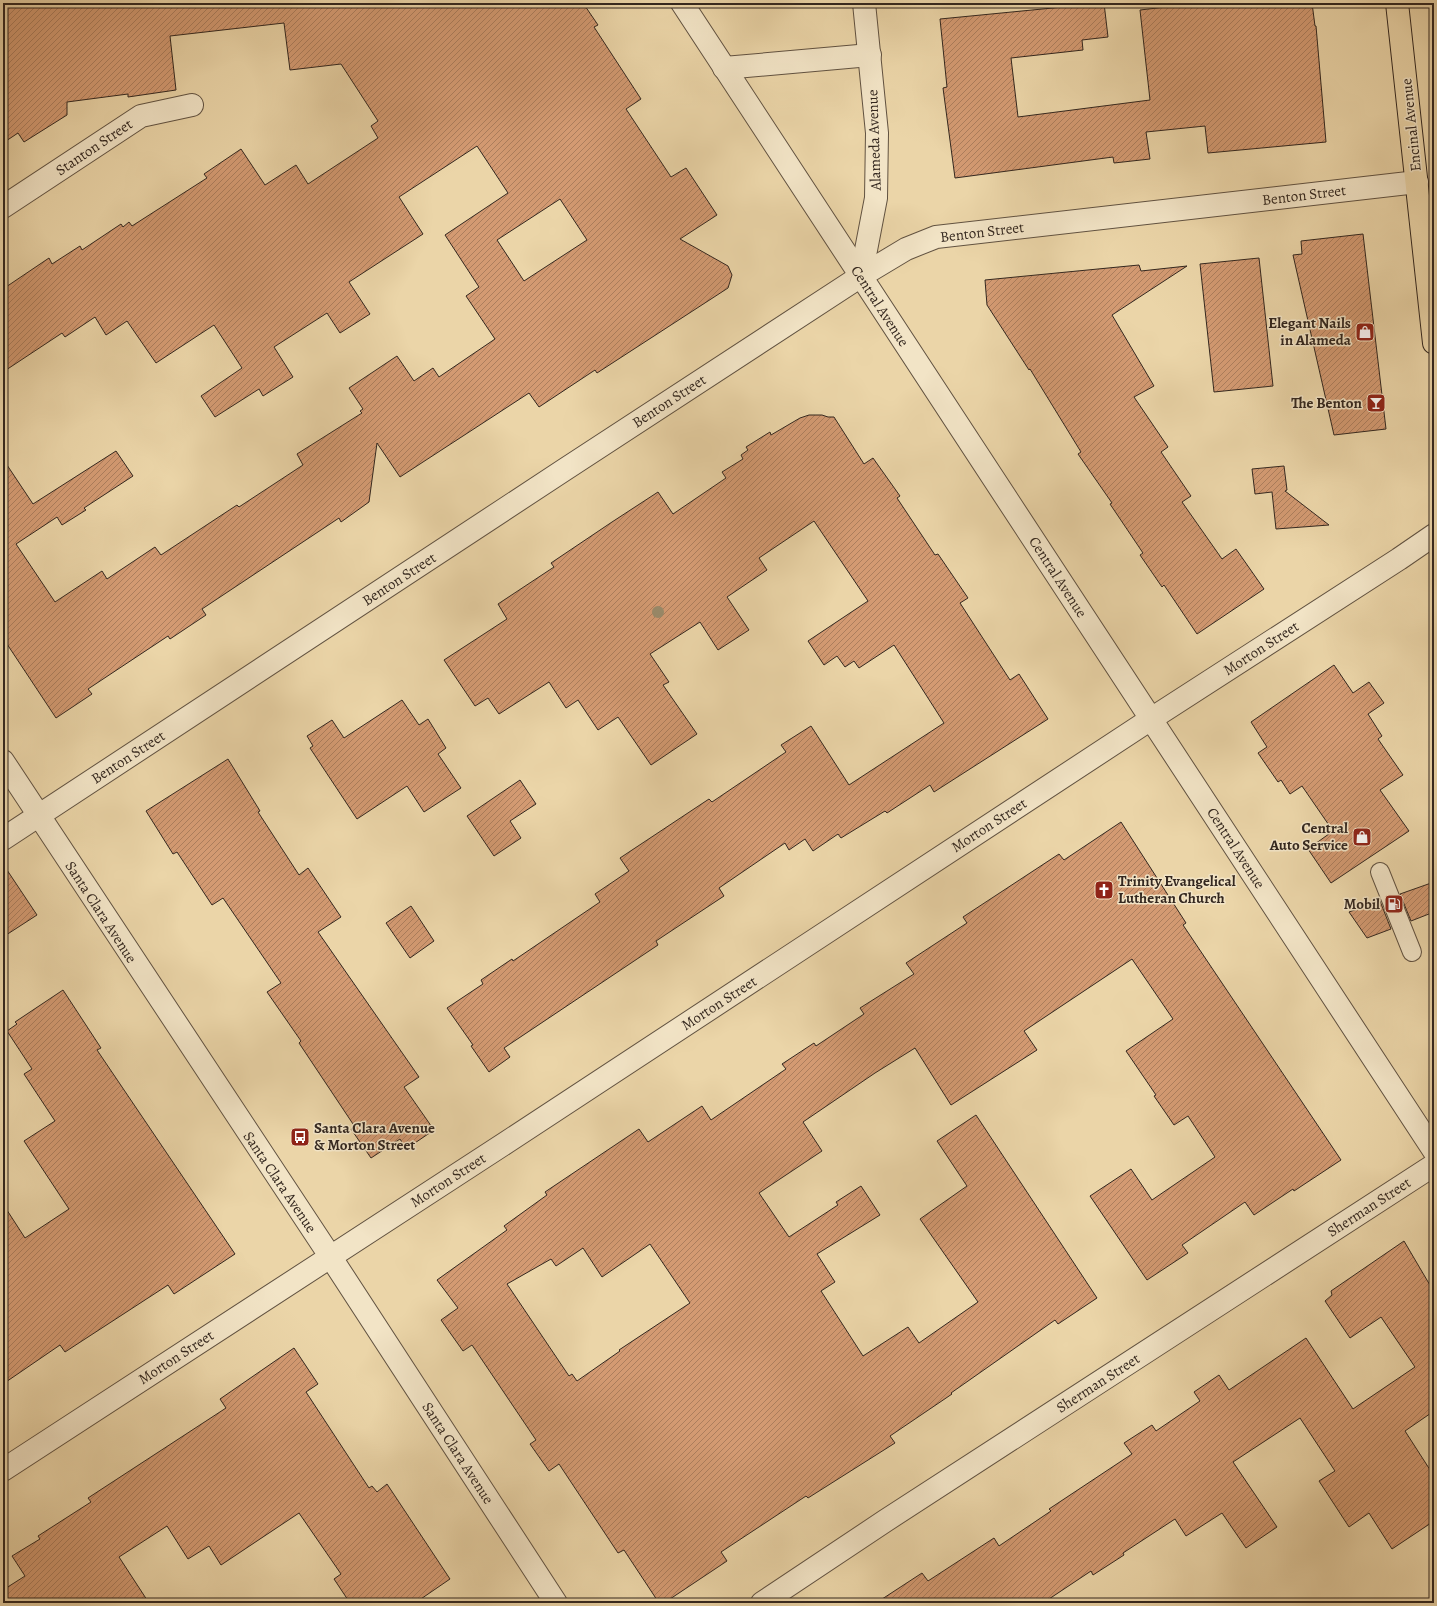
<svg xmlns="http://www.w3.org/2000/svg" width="1437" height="1606" viewBox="0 0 1437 1606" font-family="Alegreya,serif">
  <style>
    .building { fill: url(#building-hatch); stroke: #33271f; fill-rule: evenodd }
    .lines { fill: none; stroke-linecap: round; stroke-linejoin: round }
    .service-casing { stroke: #615241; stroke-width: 20 }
    .minor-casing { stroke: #615241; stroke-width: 24 }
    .tertiary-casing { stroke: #615241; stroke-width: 24 }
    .primary-casing { stroke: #33271f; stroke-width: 24 }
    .service { stroke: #f2e4c6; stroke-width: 18 }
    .minor { stroke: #f2e4c6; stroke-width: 22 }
    .tertiary { stroke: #f2e4c6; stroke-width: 22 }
    .primary { stroke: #ebd5a8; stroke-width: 22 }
    .tree { fill: #998a6a }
    .labels { text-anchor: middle; stroke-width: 3; stroke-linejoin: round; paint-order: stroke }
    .street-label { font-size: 15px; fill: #33271f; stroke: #f2e4c6 }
    .poi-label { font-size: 15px; font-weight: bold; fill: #33271f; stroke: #f2e4c6; text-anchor: end }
  </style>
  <defs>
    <pattern id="building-hatch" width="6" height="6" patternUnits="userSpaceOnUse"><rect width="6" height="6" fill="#d39a72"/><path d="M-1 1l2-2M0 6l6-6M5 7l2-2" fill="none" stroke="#ac7e5d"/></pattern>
  </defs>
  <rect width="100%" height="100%" fill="#ebd5a8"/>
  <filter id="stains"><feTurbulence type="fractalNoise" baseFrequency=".005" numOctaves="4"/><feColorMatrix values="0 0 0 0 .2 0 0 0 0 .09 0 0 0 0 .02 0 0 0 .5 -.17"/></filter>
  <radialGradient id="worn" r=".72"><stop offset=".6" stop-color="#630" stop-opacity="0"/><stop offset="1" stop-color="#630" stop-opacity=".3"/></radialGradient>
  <g class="building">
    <path d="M3,3H583L598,25L594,27L641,99L626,109L671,177L686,168L717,215L680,239L728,266L732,275L728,288L597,373L595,370L539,407L529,393L400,477L377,443L369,502L341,522L339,518L202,609L206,615L170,639L168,636L88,689L92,694L56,718L3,638V459L33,504L116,451L133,476L84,508L86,510L62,525L57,517L16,544L55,602L102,571L107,579L155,547L161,555L237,505L239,507L303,465L297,454L362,413L360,411L363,409L349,388L397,356L414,381L433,368L439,377L495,339L466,296L479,287L445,235L508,193L477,146L399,197L423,234L349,282L370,314L340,333L327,313L274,347L293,377L263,396L259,389L215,417L201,396L242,368L214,325L156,363L127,321L106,335L95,317L65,337L62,333L3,372V289L49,258L52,264L80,246L82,250L121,224L123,227L129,222L132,226L207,178L204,174L241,149L265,185L296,165L308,184L378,138L371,126L378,121L341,64L290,70L284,23L170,36L176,90L128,97V94L67,102V115L24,142L18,133L3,143ZM560,199L587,240L524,281L497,240Z"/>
    <path d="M1104,3L1108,37L1082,40L1083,50L1011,58L1018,117L1150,100L1140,10L1200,3H1312L1315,26H1316L1326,142L1208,153L1205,126L1146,132L1150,159L1114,163L1113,157L955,178L943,88L947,87L940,19Z"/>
    <path d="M1363,234L1386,429L1334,435L1293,255L1302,254L1301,241Z"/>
    <path d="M1259,258L1273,386L1214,392L1200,264Z"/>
    <path d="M1139,265L1141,271L1187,266L1112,315L1154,386L1134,397L1168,447L1161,452L1191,496L1182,502L1222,559L1236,549L1264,589L1197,634L1164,585L1162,587L1140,555L1143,553L1110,504L1112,503L1078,454L1081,452L1030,369L1029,370L987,305L985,280Z"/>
    <path d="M809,415H822L828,417H834L864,464L873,458L900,496L897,498L935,555L938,554L968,598L960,603L1010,680L1019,674L1048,719L934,792L930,785L887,813L885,811L841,838L838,834L813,851L805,839L789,850L785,843L719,888L724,896L656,941L658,945L504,1048L510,1057L489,1072L471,1046L473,1045L447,1008L483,984L481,980L512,959L513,961L600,902L595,894L629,871L620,858L709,799L712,802L786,752L781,745L811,726L849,785L944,723L894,645L859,668L854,661L845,667L837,656L824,665L808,641L868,601L814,521L759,558L767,570L727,597L749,630L718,650L700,622L650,654L669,682L663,685L697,734L651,765L618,717L598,730L578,700L566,708L549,682L499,714L488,698L475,706L444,660L507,619L498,604L554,567L551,563L612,522L658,492L673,514L726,478L722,472L743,459L741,455L748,450L746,447L770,432L771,435L800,418Z"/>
    <path d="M1284,466L1287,490L1285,491L1329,525L1276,529L1272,492L1255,494L1252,469Z"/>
    <path d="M1334,665L1353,693L1369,682L1384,703L1368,714L1382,736L1378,739L1403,775L1380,790L1409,831L1331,883L1308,849L1333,831L1302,786L1290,794L1281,780L1278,782L1258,753L1267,747L1251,722Z"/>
    <path d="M402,700L419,725L428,719L446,748L438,754L461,788L424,812L407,786L357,819L310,748L313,746L307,736L332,720L344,738Z"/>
    <path d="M228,759L260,811L258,812L299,875L308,868L341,917L318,932L419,1077L404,1087L434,1130L406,1149L400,1139L371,1158L351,1129L355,1127L299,1043L301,1041L267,992L281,983L223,898L212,905L177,852L173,854L146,811Z"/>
    <path d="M520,780L536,804L510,821L521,838L494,856L467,816Z"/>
    <path d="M1121,822L1186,923L1183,925L1341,1160L1294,1191L1293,1189L1254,1215L1245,1202L1182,1245L1188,1253L1147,1280L1090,1196L1131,1169L1152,1200L1215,1157L1188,1116L1174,1125L1154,1096L1156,1095L1126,1051L1173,1019L1132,959L1024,1031L1037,1050L951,1105L915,1048L875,1073L803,1122L822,1151L759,1193L789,1237L838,1205L836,1202L861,1186L880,1215L817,1254L835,1282L821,1291L863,1356L908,1327L919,1343L978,1302L920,1219L967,1186L937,1141L976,1115L1097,1298L1058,1324L1055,1320L951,1393L952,1394L890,1436L895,1443L808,1498L806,1496L721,1552L727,1561L664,1603H659L624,1550L618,1553L559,1464L549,1471L530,1444L536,1440L472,1345L463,1351L441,1320L458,1308L437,1280L507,1230L504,1226L547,1195L545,1192L639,1129L648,1142L702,1106L711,1120L786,1069L782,1064L814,1043L816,1046L864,1014L860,1008L914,974L906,963L967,923L963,917L1059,854L1064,860ZM650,1244L690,1303L619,1350L620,1351L577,1381L572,1374L569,1376L507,1284L551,1259L556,1266L583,1248L602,1277Z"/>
    <path d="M3,864L37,915L3,937Z"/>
    <path d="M1434,882V912L1411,921L1400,894Z"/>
    <path d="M1380,901L1391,929L1367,938L1349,912Z"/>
    <path d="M411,906L434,941L410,958L386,923Z"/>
    <path d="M63,990L101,1048L97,1050L235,1254L174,1294L168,1285L65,1352L60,1345L3,1384V1204L25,1238L69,1209L24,1141L55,1121L24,1074L32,1069L7,1031L17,1024L15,1022Z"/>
    <path d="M1404,1241L1434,1292V1411L1405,1431L1434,1476V1521L1392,1549L1369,1513L1349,1527L1319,1481L1335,1471L1300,1418L1233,1462L1277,1527L1246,1548L1222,1513L1186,1536L1175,1519L1123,1553L1124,1555L1093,1575L1091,1571L1043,1603H876L922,1573L928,1581L994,1538L999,1546L1051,1511L1049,1509L1132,1454L1124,1443L1152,1425L1156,1431L1200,1401L1194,1392L1219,1375L1229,1390L1306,1338L1353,1409L1415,1367L1381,1317L1350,1338L1325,1301L1332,1295L1331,1291Z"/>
    <path d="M294,1348L318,1384L306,1392L369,1488L372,1486L377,1492L387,1484L450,1579L415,1603H350L334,1579L341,1574L299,1513L221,1565L209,1546L188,1559L167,1526L119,1557L149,1603H3V1590L25,1576L12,1556L40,1539L38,1536L91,1502L88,1498L226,1408L220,1399Z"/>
  </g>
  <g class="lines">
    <defs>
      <path id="service" d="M1380,872L1412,952"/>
      <g id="minor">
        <path d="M724,68L870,55"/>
        <path d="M3,207L141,116L192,105"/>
        <path d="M861,276L876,198L877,133L864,3"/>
        <path d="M3,839L564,470L861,276L906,249L936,237L1417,182"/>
        <path d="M3,1470L507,1142L1151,719L1399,559L1434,535"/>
      </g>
      <g id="tertiary">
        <path d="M682,3L1434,1151"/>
        <path d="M3,761L330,1256L556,1603"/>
        <path d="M762,1603L885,1521L1434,1165"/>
      </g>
      <path id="primary" d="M1397,3L1434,343"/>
    </defs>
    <use href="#service" class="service-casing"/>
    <use href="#minor" class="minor-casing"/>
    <use href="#tertiary" class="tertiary-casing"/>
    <use href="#primary" class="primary-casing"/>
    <use href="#service" class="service"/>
    <use href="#minor" class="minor"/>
    <use href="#tertiary" class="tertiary"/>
    <use href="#primary" class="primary"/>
  </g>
  <circle class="tree" cx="658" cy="612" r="6"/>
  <defs>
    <symbol id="shop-square" viewBox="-11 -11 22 22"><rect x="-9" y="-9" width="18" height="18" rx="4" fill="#8f2418" stroke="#f2e4c6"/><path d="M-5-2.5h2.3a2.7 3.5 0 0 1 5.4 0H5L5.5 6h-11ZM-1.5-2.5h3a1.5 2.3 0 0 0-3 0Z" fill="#fff"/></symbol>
    <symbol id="bar-square" viewBox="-11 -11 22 22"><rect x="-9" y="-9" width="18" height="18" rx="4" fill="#8f2418" stroke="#f2e4c6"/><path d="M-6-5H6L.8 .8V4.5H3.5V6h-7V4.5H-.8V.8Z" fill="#fff"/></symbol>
    <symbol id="church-square" viewBox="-11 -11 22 22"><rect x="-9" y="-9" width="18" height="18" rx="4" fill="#8f2418" stroke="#f2e4c6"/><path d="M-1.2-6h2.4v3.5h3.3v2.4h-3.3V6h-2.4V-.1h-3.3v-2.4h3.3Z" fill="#fff"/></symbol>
    <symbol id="fuel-square" viewBox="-11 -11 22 22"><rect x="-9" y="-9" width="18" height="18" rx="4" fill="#8f2418" stroke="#f2e4c6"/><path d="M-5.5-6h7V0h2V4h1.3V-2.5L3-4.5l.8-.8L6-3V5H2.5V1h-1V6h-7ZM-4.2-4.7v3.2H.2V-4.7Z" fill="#fff"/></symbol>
    <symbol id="bus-square" viewBox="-11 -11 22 22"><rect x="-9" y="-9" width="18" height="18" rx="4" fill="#8f2418" stroke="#f2e4c6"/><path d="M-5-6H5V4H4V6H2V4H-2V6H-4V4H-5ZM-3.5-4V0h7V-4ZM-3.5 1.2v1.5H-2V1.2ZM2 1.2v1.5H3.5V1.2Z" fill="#fff"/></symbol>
  </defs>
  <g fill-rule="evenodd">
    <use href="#shop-square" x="1354" y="321" width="22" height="22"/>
    <use href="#bar-square" x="1365" y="392" width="22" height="22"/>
    <use href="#shop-square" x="1351" y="826" width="22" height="22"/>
    <use href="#church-square" x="1093" y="879" width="22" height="22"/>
    <use href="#fuel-square" x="1383" y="893" width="22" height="22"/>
    <use href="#bus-square" x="289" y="1126" width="22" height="22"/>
  </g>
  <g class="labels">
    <g class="street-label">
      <text transform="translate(1411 125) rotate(-96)" y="5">Encinal Avenue</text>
      <text transform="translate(874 140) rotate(-92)" y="5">Alameda Avenue</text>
      <text transform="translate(94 147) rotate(-34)" y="5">Stanton Street</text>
      <text transform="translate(1304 195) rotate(-7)" y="5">Benton Street</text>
      <text transform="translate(982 232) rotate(-7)" y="5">Benton Street</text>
      <text transform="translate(880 306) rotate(57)" y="5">Central Avenue</text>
      <text transform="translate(669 401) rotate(-33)" y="5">Benton Street</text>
      <text transform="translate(1058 577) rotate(57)" y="5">Central Avenue</text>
      <text transform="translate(399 579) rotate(-33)" y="5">Benton Street</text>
      <text transform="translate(1261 648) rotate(-33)" y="5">Morton Street</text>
      <text transform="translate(128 757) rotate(-33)" y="5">Benton Street</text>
      <text transform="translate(989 825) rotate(-33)" y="5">Morton Street</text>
      <text transform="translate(1236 848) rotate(57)" y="5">Central Avenue</text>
      <text transform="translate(101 912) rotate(57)" y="5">Santa Clara Avenue</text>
      <text transform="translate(719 1003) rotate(-33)" y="5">Morton Street</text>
      <text transform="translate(448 1180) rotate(-33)" y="5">Morton Street</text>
      <text transform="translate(280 1182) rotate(56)" y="5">Santa Clara Avenue</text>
      <text transform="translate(1369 1207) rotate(-33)" y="5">Sherman Street</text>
      <text transform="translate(176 1357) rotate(-33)" y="5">Morton Street</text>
      <text transform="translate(1098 1383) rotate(-33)" y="5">Sherman Street</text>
      <text transform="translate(458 1453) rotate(57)" y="5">Santa Clara Avenue</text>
    </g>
    <g class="poi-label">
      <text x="1351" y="328">Elegant Nails<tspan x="1351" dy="17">in Alameda</tspan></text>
      <text x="1362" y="408">The Benton</text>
      <text x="1348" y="833">Central<tspan x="1348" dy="17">Auto Service</tspan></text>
      <text x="1118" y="886" text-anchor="start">Trinity Evangelical<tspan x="1118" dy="17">Lutheran Church</tspan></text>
      <text x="1380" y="909">Mobil</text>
      <text x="314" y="1133" text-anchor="start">Santa Clara Avenue<tspan x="314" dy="17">&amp; Morton Street</tspan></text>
    </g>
  </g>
  <rect width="1437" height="1606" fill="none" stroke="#ebd5a8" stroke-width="16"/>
  <rect x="4" y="4" width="1429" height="1598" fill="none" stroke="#33271f" stroke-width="2"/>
  <rect x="8" y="8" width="1421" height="1590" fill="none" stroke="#33271f"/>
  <rect width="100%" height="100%" filter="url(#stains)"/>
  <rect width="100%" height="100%" fill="url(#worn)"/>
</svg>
